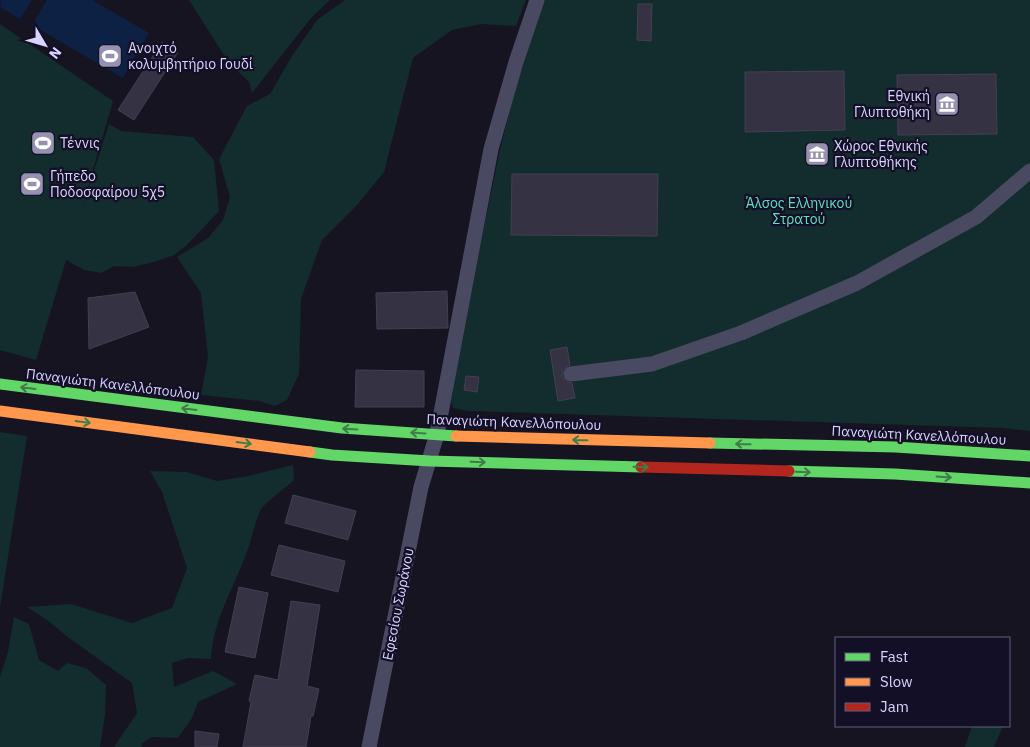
<svg xmlns="http://www.w3.org/2000/svg" width="1030" height="747" viewBox="0 0 1030 747" font-family="'IBM Plex Sans',sans-serif">
  <style>
    .green { fill: #132c2d }
    .water { fill: #0d2144 }
    .building { fill: #343243; stroke: #433f54 }
    .lines { fill: none; stroke-linecap: round; stroke-linejoin: round }
    .street { stroke: #4a4962; stroke-width: 15 }
    .fast { stroke: #63d668; stroke-width: 11 }
    .slow { stroke: #ff974d; stroke-width: 11 }
    .jam { stroke: #b3261e; stroke-width: 11 }
    .oneway { stroke: #3f7c4a }
    .labels { text-anchor: middle; stroke-width: 4.5; stroke-linejoin: round; paint-order: stroke }
    .poi-label { font-size: 14px; fill: #d9d4ff; stroke: #130f26; text-anchor: start }
    .park-label { font-size: 14px; fill: #5fe0c0; stroke: #130f26 }
    .street-label { font-size: 14px; fill: #d9d4ff; stroke: #130f26 }
  </style>
  <rect width="100%" height="100%" fill="#161421"/>
  <g class="green">
    <path d="M189,0H330L311,18L252,93L249,82L229,63Z"/>
    <path d="M345,0H526L516,26L481,24L452,30L413,58L384,172L358,204L322,240L301,299L299,374L287,400L275,406L259,401L201,395L208,357L201,293L177,257L208,238L223,220L230,197L219,159L247,106L270,94L292,56L317,20Z"/>
    <path d="M543,0H1030V431L1003,428L467,411L453,408L451,402L457,360L499,154L523,55Z"/>
    <path d="M0,24L113,101L81,211L109,124L121,131L193,137L214,160L219,211L187,245L174,255L154,262L133,267L114,266L101,273L84,270L66,260L36,360L0,350Z"/>
    <path d="M0,432L27,436L0,608Z"/>
    <path d="M293,465L294,480C287,487 264,503 260,511C254,524 252,541 246,554C233,590 213,620 211,659L188,658L172,663L174,687L213,671L237,684L198,702L192,718L178,738L152,737L141,744L142,747H114L137,713L132,683L69,638L47,620L27,607L71,604L132,623L172,608L187,568L162,492L150,471L187,472L217,481L248,476Z"/>
    <path d="M14,617L29,624L39,660L58,671L67,663L86,668L106,685L105,715L100,747H0V677L8,652Z"/>
    <path d="M972,726H1003L994,747H965Z"/>
  </g>
  <g class="water">
    <path d="M1,0H32L20,19L0,7Z"/>
    <path d="M47,0H92L149,33L123,78L32,25Z"/>
  </g>
  <g class="building">
    <path d="M638,4H652L651,41L637,40Z"/>
    <path d="M162,42L178,52L134,120L118,110Z"/>
    <path d="M844,71L845,130L745,132V72Z"/>
    <path d="M996,74L997,134L898,135L897,75Z"/>
    <path d="M512,174H658L657,236L511,235Z"/>
    <path d="M447,291L448,328L377,329L376,293Z"/>
    <path d="M135,292L149,327L89,349L88,298Z"/>
    <path d="M567,347L570,365L563,370L562,376L567,382L572,383L575,398L558,401L550,350Z"/>
    <path d="M356,370L424,371V407H355Z"/>
    <path d="M466,376L479,377L477,392L464,390Z"/>
    <path d="M293,495L356,511L348,540L285,523Z"/>
    <path d="M279,545L345,561L338,592L271,575Z"/>
    <path d="M239,587L268,593L255,658L225,652Z"/>
    <path d="M291,601L320,605L307,686L319,689L313,716H311L306,747H243L251,702L249,701L255,675L278,680Z"/>
    <path d="M195,731L219,734L217,747H195Z"/>
  </g>
  <g class="lines">
    <g class="street">
      <path d="M571,374L652,364L741,333L857,283L976,217L1030,171"/>
      <path d="M369,747L421,487L437,434L491,149L516,62L537,0"/>
    </g>
    <g class="fast">
      <path d="M0,384L342,428L456,436"/>
      <path d="M710,443L896,447L1030,456"/>
      <path d="M310,452L332,455L430,461L641,467"/>
      <path d="M789,471L895,474L1030,483"/>
    </g>
    <g class="slow">
      <path d="M0,411L310,452"/>
      <path d="M456,436L710,443"/>
    </g>
    <path class="jam" d="M641,467L789,471"/>
  </g>
  <defs><path id="oneway-shaft" d="M-6 0H5M1.5-3L5.5 0L1.5 3" fill="none" stroke-width="1.6" stroke-linecap="round" stroke-linejoin="round" transform="scale(1.25)"/></defs>
  <g class="oneway">
    <use href="#oneway-shaft" transform="translate(28 388) rotate(-173)"/>
    <use href="#oneway-shaft" transform="translate(189 409) rotate(-173)"/>
    <use href="#oneway-shaft" transform="translate(83 422) rotate(8)"/>
    <use href="#oneway-shaft" transform="translate(350 429) rotate(-177)"/>
    <use href="#oneway-shaft" transform="translate(418 433) rotate(-176)"/>
    <use href="#oneway-shaft" transform="translate(580 440) rotate(-179)"/>
    <use href="#oneway-shaft" transform="translate(244 443) rotate(8)"/>
    <use href="#oneway-shaft" transform="translate(743 444) rotate(-179)"/>
    <use href="#oneway-shaft" transform="translate(478 462) rotate(2)"/>
    <use href="#oneway-shaft" transform="translate(641 467) rotate(2)"/>
    <use href="#oneway-shaft" transform="translate(803 472) rotate(2)"/>
    <use href="#oneway-shaft" transform="translate(944 477) rotate(4)"/>
  </g>
  <defs>
    <symbol id="stadium-square" viewBox="-11 -11 22 22"><rect x="-9" y="-9" width="18" height="18" rx="4" fill="#9591b1" stroke="#130f26"/><path d="M0-5a6.5 5 0 1 0 0 10a6.5 5 0 1 0 0-10ZM-3.5-1.8h7v3.6h-7Z" fill="#fff"/></symbol>
    <symbol id="museum-square" viewBox="-11 -11 22 22"><rect x="-9" y="-9" width="18" height="18" rx="4" fill="#9591b1" stroke="#130f26"/><path d="M0-6L6-3V-2H-6V-3ZM-5-1h2V3h-2ZM-1-1h2V3h-2ZM3-1h2V3H3ZM-6 4H6V6H-6Z" fill="#fff"/></symbol>
  </defs>
  <g fill-rule="evenodd">
    <use href="#stadium-square" x="96" y="42" width="28" height="28"/>
    <use href="#museum-square" x="933" y="90" width="28" height="28"/>
    <use href="#stadium-square" x="29" y="129" width="28" height="28"/>
    <use href="#museum-square" x="803" y="140" width="28" height="28"/>
    <use href="#stadium-square" x="18" y="170" width="28" height="28"/>
  </g>
  <g class="labels">
    <g class="poi-label">
      <text x="128" y="53">Ανοιχτό<tspan x="128" dy="16">κολυμβητήριο Γουδί</tspan></text>
      <text x="930" y="101" text-anchor="end">Εθνική<tspan x="930" dy="16">Γλυπτοθήκη</tspan></text>
      <text x="60" y="148">Τέννις</text>
      <text x="834" y="151">Χώρος Εθνικής<tspan x="834" dy="16">Γλυπτοθήκης</tspan></text>
      <text x="50" y="181">Γήπεδο<tspan x="50" dy="16">Ποδοσφαίρου 5χ5</tspan></text>
    </g>
    <g class="park-label">
      <text x="799" y="208">Άλσος Ελληνικού<tspan x="799" dy="16">Στρατού</tspan></text>
    </g>
    <g class="street-label">
      <text transform="translate(113 384) rotate(7)" y="5">Παναγιώτη Κανελλόπουλου</text>
      <text transform="translate(514 422) rotate(2)" y="5">Παναγιώτη Κανελλόπουλου</text>
      <text transform="translate(919 435) rotate(3)" y="5">Παναγιώτη Κανελλόπουλου</text>
      <text transform="translate(398 604) rotate(-79)" y="5">Εφεσίου Σωράνου</text>
    </g>
  </g>
  <rect x="835" y="637" width="175" height="90" fill="#130f26" stroke="#625e7d"/>
  <rect x="845" y="653" width="25" height="8" fill="#63d668" stroke="#625e7d"/>
  <text x="880" y="662" font-size="15" fill="#d9d4ff">Fast</text>
  <rect x="845" y="678" width="25" height="8" fill="#ff974d" stroke="#625e7d"/>
  <text x="880" y="687" font-size="15" fill="#d9d4ff">Slow</text>
  <rect x="845" y="703" width="25" height="8" fill="#b3261e" stroke="#625e7d"/>
  <text x="880" y="712" font-size="15" fill="#d9d4ff">Jam</text>
  <g transform="translate(45 45) rotate(128)" stroke="#130f26" stroke-width="4" paint-order="stroke">
  <path d="M0-4L9 19L0 12L-9 19Z" fill="#d9d4ff"/>
  <text y="-8" font-size="14" font-weight="bold" text-anchor="middle" fill="#d9d4ff">N</text>
  </g>
</svg>
